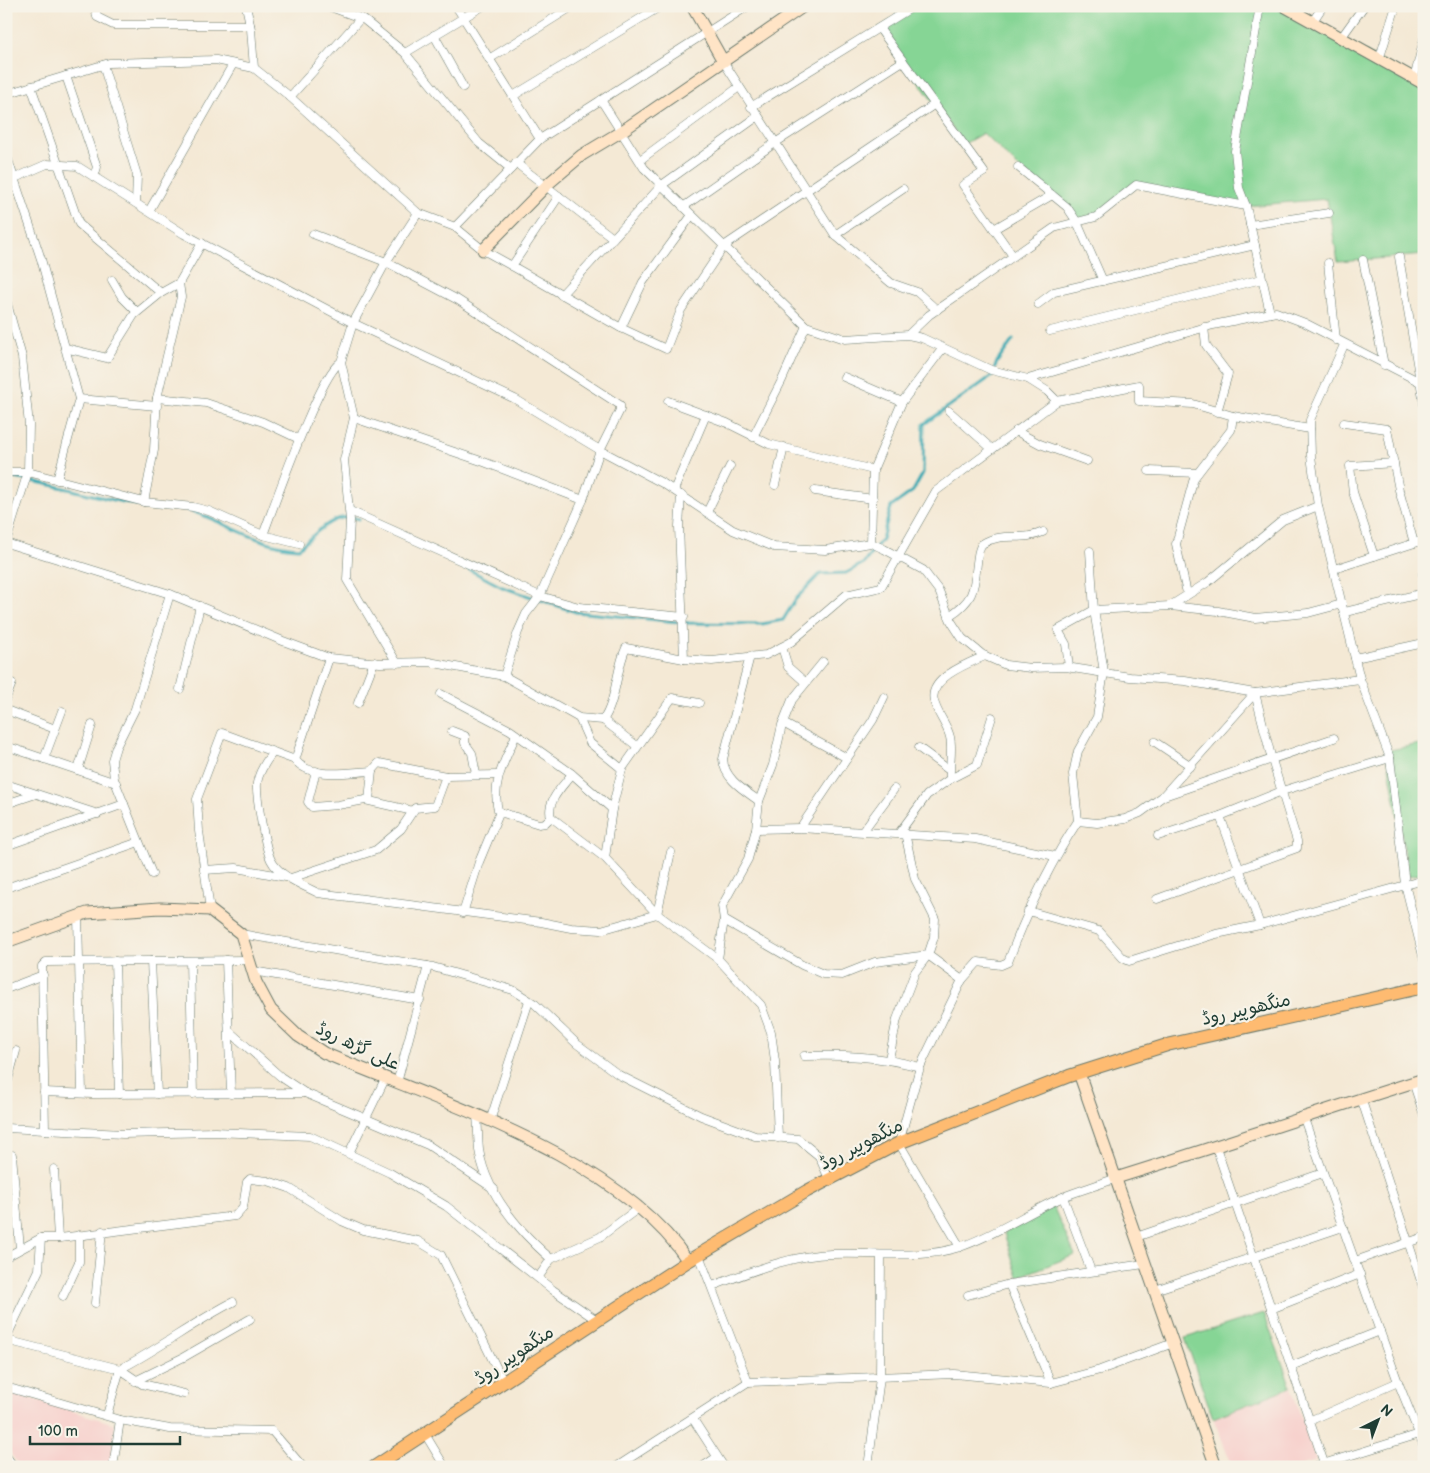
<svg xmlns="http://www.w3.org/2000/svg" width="1430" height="1473" viewBox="0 0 1430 1473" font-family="'Balsamiq Sans','Playpen Sans Arabic',sans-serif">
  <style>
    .built { fill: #f7d0cc }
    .green { fill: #86d595; stroke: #528964 }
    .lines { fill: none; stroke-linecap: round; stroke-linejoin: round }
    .stream { stroke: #39aab4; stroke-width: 3 }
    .street-casing { stroke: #6a796c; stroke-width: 9 }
    .secondary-casing { stroke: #6a796c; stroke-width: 13 }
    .primary-casing { stroke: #6a796c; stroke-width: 14 }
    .street { stroke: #fff; stroke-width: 8 }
    .secondary { stroke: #ffe4c6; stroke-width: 11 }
    .primary { stroke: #febb71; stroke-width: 12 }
    .labels { text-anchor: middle; stroke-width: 4.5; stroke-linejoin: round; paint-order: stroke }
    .street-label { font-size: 18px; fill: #1f3d34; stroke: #f7f3e8 }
  </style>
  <rect width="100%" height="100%" fill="#f7f3e8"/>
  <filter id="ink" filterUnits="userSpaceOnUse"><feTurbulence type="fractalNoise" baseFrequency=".02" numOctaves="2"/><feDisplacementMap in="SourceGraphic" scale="10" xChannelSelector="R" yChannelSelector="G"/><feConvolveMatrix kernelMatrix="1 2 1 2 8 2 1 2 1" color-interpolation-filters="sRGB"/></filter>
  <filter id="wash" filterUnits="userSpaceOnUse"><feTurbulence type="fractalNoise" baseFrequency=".0096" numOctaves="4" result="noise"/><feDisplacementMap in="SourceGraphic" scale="20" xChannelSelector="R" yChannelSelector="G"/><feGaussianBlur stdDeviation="1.12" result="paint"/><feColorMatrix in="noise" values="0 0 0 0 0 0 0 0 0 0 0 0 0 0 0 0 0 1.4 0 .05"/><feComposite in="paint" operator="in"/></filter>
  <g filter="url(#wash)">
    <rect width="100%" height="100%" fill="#f4e9d5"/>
    <g class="built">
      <path d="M1291,1387L1316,1461L1297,1467H1233L1213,1418Z"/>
      <path d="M6,1391L115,1424L110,1467H20L6,1447Z"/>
    </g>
    <g class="green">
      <path d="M914,6H1283L1424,85V255L1338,262L1327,199L1246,206L1136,185L1096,217L1078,222L1068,207L1018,167L983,133L964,144L879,28Z"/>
      <path d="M1424,743V873L1409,876L1386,751Z"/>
      <path d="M1053,1206L1075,1255L1018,1277L1004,1233Z"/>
      <path d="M1264,1313L1291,1387L1213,1418L1185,1338Z"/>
    </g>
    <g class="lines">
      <g class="stream">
        <path d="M6,477C60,483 111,504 164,508"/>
        <path d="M188,510C224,521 261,547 299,548C316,533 335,511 359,519"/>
        <path d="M449,559L502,587L576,612L689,623L762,624L783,620L795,600L820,574L846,573L864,563L882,539L891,507L913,491L923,473L924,424L992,376L997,362L1013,340"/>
      </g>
    </g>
  </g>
  <g filter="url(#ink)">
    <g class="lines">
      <defs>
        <g id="street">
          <path d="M95,6L97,17L113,25H250"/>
          <path d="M246,6L251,29L254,68"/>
          <path d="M328,6L363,19L405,53L483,6"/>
          <path d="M456,6L540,139"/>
          <path d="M1260,6L1235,151L1239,188L1246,206L1270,313"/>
          <path d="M1313,21L1323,6"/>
          <path d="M879,28L984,172L963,185L1013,256"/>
          <path d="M434,35L463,87"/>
          <path d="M1341,38L1364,6"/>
          <path d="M405,53L479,143L511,169"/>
          <path d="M489,59L573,6"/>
          <path d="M1379,60L1396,6"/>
          <path d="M723,61L835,235L891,283L917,292L937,310"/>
          <path d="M103,65L137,175L136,203"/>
          <path d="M66,76L97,167L94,177"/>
          <path d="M1414,79L1424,39"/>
          <path d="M31,86L79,224L161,293"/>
          <path d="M6,94L109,63L216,60L254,68L288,95L418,213L455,227L483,250L512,266L621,328L666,349L681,310L724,246L935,104"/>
          <path d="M513,96L661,6"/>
          <path d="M290,97L360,19"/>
          <path d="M601,100L644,168L806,326L845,339L908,335L922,338L991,370L1028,379L1047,391L1057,401"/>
          <path d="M751,107L914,6"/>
          <path d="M6,154L41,259L79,399L57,480"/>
          <path d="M640,160L739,87"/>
          <path d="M516,163L613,238"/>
          <path d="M1018,167L1067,207L1077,222L1103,281"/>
          <path d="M15,178L47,164L77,166L184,234L353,323L515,399L600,450L664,484L733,530L774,547L825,550L871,543L884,549L923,570L939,591L951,621L962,638L983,655L1006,665L1031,668L1066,667L1130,677L1185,681L1255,693L1272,760L1297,841V848L1157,899"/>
          <path d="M683,207L775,143L903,61"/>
          <path d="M149,211L233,64"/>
          <path d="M1250,225L1329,213"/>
          <path d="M455,227L540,139L748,6"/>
          <path d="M994,229L1052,195"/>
          <path d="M313,234L386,262L458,300L620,405V410L600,450L583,500L540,596L526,614L518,632L504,676"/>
          <path d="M835,235L903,189"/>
          <path d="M1399,257L1424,404"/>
          <path d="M1363,260L1384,365"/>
          <path d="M1328,263L1336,340"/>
          <path d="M512,266L559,196"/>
          <path d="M112,280L122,297L137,312"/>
          <path d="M561,295L662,185L757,117"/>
          <path d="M6,300L22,357L29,425L28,472L6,542"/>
          <path d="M1038,304L1054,292L1255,245"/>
          <path d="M1204,327L1206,345L1228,374L1217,412"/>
          <path d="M621,328L643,282L692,215"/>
          <path d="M1050,331L1262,279"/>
          <path d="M908,335L929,315L1054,228L1096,217L1136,185L1246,206"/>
          <path d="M1344,345L1310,420L1311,456L1318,506L1360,679L1390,758L1405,884L1424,960"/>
          <path d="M65,348L107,358L134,315L161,293L179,283L202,243"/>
          <path d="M844,377L902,402"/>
          <path d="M1028,379L1213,325L1276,312L1305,323L1420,382L1424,381"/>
          <path d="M157,398L206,403L263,422L299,439"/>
          <path d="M79,399L157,406"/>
          <path d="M668,401L727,423L769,444L873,470"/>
          <path d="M949,411L992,449"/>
          <path d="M1233,416L1310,429"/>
          <path d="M354,418L484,462L583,500"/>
          <path d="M1344,423L1387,429L1399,490L1414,543"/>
          <path d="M1016,431L1040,444L1087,461"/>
          <path d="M753,437L782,380L806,326"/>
          <path d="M1149,471L1197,473"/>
          <path d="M6,472H28L144,502L193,507L209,511L263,535L299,544"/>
          <path d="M775,485L784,447"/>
          <path d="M674,490L706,415"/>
          <path d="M815,491L873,499"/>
          <path d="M681,495L679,526L684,659"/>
          <path d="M144,502L154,450L157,398L181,297L179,283"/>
          <path d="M350,511L540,596L579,607L684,617"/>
          <path d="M707,512L730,466"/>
          <path d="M263,535C274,506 320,373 341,362"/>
          <path d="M6,543L170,594L283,641L329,658L380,663L429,662L504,676L579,718L603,720C616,703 616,669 626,648L684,659L712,661L766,655L791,642L846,595L881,587L936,491L1057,401L1139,385V401L1193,404L1233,416L1231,430L1194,478L1176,544L1186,589"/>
          <path d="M871,543L873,470L902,402L943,348"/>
          <path d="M1374,556L1353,492L1350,466L1394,463"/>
          <path d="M1334,569L1424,540"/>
          <path d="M1423,574H1424"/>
          <path d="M1170,606L1208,582L1283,520L1318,506"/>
          <path d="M1345,612L1424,593"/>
          <path d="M949,616C974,600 974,590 977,563C978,556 978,549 982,544C1002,531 1022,542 1043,532"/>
          <path d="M782,647L788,667L805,682"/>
          <path d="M750,656L723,759C724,779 744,790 759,801"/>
          <path d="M1355,658L1424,643"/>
          <path d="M397,663L347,580L350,520L344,460L354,418L341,362L353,323L386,262L418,213"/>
          <path d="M1069,667L1066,644L1058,630L1094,610L1170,606L1218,611L1255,618L1308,613L1342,604"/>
          <path d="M180,689L200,606"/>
          <path d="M441,694L510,730L571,773L612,809"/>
          <path d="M6,698L12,683"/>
          <path d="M358,703L374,662"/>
          <path d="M6,710L55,729"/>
          <path d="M579,718L590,743L622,769"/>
          <path d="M603,720L637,746"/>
          <path d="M783,723L847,758"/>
          <path d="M452,731L465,736V743L472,753L476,774"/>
          <path d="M1155,742L1191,766"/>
          <path d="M6,746L116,783"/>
          <path d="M919,748L949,770"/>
          <path d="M273,752C266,761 259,771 257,783C256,796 265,848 271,860C279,876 302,885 318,893L541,922L571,928L601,930L657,914L671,852"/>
          <path d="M44,759L62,711"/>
          <path d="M295,760C311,780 349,772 372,771L379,763L446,776L498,775"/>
          <path d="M78,770L92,725"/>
          <path d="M316,771L308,802L312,807L338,805L365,800L413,811"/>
          <path d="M572,774C563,786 546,801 551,817L605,858L657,914L718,959L761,1005L771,1032L775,1061L778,1138"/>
          <path d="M950,779C949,766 953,749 950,737C947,724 937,714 934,701C928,678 969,663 985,656"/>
          <path d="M6,784L98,814"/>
          <path d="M1164,796L1334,738"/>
          <path d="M369,800L372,771"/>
          <path d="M6,804L36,794"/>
          <path d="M499,814C490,785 505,760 516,735"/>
          <path d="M1220,816L1260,925"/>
          <path d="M1078,821L1097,823L1125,819L1140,813L1162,797L1255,693L1360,679"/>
          <path d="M800,828L873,720L884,697"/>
          <path d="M756,829L800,828L975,839L1055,856"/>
          <path d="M863,831L894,789"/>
          <path d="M899,833L927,795L950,779L977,765L992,717"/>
          <path d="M1158,836L1220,816L1282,791L1390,758"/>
          <path d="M6,846L124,804"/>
          <path d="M605,858L612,809L622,769L672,698L699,703"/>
          <path d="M204,870L236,868L291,878L376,850L401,829L415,808L435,806L446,776"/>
          <path d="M152,874L114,779L112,760L116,747L135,709L170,594"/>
          <path d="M6,888L139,842"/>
          <path d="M210,910L199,831L197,799L222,733L295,760L329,658"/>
          <path d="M1028,911L1099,931L1123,958L1129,961L1216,934L1260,925L1424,880"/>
          <path d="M463,913L479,862L499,814L503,813L539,824L545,823L551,817"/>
          <path d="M78,916L82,1093"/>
          <path d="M724,920L802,965L823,974L842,975L875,962L928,955L962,980"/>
          <path d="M241,934L433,967L513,990L535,1004L577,1044L619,1075L701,1116L755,1136L798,1139L819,1156L829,1179"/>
          <path d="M718,959L724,920L722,906L748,859L756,829L759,801L773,765L782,725L792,700L823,662"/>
          <path d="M226,960L231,1094"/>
          <path d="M115,961L119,1094"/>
          <path d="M151,961L157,1094"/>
          <path d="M190,961L193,1094"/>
          <path d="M253,971L420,1000"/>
          <path d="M6,989L43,975"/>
          <path d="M229,1031L281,1077L305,1093L428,1145L494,1189"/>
          <path d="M804,1056C846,1055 879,1056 920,1067"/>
          <path d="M889,1059L897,1019L915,972L928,955L934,937L935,919L915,879L905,833"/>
          <path d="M1413,1082L1424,1115"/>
          <path d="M397,1083L428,966"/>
          <path d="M6,1087L16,1051"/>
          <path d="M44,1092L92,1094L305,1093"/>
          <path d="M1361,1098L1424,1290"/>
          <path d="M477,1115C478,1127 478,1139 479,1150C486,1194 519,1231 551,1259L600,1237L640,1207"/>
          <path d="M1303,1116L1398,1382L1424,1446"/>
          <path d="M490,1121L529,1001"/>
          <path d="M6,1128L123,1134L215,1132L310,1136L390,1173L446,1206L553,1290L598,1321"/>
          <path d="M45,1130L42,966L46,962L249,960"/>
          <path d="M1216,1147L1324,1463"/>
          <path d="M349,1153L385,1079"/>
          <path d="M12,1155L20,1249"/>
          <path d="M54,1169L58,1238"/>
          <path d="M1063,1197L1091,1271"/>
          <path d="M1136,1237L1323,1173"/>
          <path d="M960,1247L899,1143L920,1067L962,980L978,962L1001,965L1008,962C1027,912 1048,866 1078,821L1073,774L1078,751L1097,717L1104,672L1094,610L1090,551"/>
          <path d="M699,1255L748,1382"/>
          <path d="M6,1257L41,1238H60L235,1216L243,1207L247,1182L250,1179L268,1181L289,1188L342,1221L363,1230L418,1241L441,1255L504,1383"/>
          <path d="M1355,1261L1424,1237"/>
          <path d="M538,1278L551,1259"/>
          <path d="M1009,1284L1051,1383"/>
          <path d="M712,1286C750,1272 791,1255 832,1254C875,1252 919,1260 960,1247C996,1235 1028,1212 1063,1197C1080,1190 1099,1185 1116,1178"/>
          <path d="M1155,1290L1343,1227"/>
          <path d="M968,1295L1009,1284L1144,1264"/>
          <path d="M63,1296L79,1262V1235"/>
          <path d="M95,1303L102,1231"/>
          <path d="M1271,1309L1360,1274"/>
          <path d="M6,1338L39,1270L41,1238"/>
          <path d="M6,1340L120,1369C159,1349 194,1322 233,1302"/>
          <path d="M1291,1366L1380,1331"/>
          <path d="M135,1381L184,1357L250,1319"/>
          <path d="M6,1387L120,1420L170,1429L272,1431L303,1467"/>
          <path d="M107,1415L120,1369L142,1384L184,1394"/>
          <path d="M693,1419L724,1467"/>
          <path d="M1309,1421L1398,1382"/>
          <path d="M425,1434L445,1467"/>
          <path d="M6,1456L14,1467"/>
          <path d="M113,1467L120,1420"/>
          <path d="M616,1467L748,1382L954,1374L1051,1383L1100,1370L1173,1343"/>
          <path d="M702,1467L717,1457"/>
          <path d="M868,1467L880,1378L881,1256"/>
          <path d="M1313,1467L1423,1433"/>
        </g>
        <g id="secondary">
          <path d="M692,6L723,61"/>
          <path d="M1284,6L1424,84"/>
          <path d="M483,250L549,183L582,155L622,131L804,6"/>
          <path d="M6,942L87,913L160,908L210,910L241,934L256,982L271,1010L298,1036L324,1053C439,1102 617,1155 688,1261"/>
          <path d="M1079,1073L1216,1467"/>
          <path d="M1116,1178C1219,1146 1321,1111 1424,1079"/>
        </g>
        <path id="primary" d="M374,1467L688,1261L807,1191L899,1143L1069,1076L1167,1045L1424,987"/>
      </defs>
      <use href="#street" class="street-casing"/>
      <use href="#secondary" class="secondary-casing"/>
      <use href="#primary" class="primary-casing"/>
      <use href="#street" class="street"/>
      <use href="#secondary" class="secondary"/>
      <use href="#primary" class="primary"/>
    </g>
  </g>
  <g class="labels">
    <g class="street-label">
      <text transform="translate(1246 1009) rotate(-13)" y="6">منگھوپیر روڈ</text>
      <text transform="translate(358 1046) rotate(25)" y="6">علی گڑھ روڈ</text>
      <text transform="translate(861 1144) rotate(-27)" y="6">منگھوپیر روڈ</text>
      <text transform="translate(514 1355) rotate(-34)" y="6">منگھوپیر روڈ</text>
    </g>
  </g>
  <rect width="1430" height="1473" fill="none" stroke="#f7f3e8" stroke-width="25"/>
  <g transform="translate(1378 1420) rotate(42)" stroke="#f7f3e8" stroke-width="4" paint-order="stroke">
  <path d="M0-4L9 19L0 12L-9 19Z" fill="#1f3d34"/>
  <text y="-8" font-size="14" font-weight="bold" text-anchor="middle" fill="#1f3d34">N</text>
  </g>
  <path d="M30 1436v8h150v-8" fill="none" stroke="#1f3d34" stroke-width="2.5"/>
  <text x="38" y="1436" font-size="15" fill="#1f3d34" stroke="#f7f3e8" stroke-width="4" paint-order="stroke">100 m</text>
</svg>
